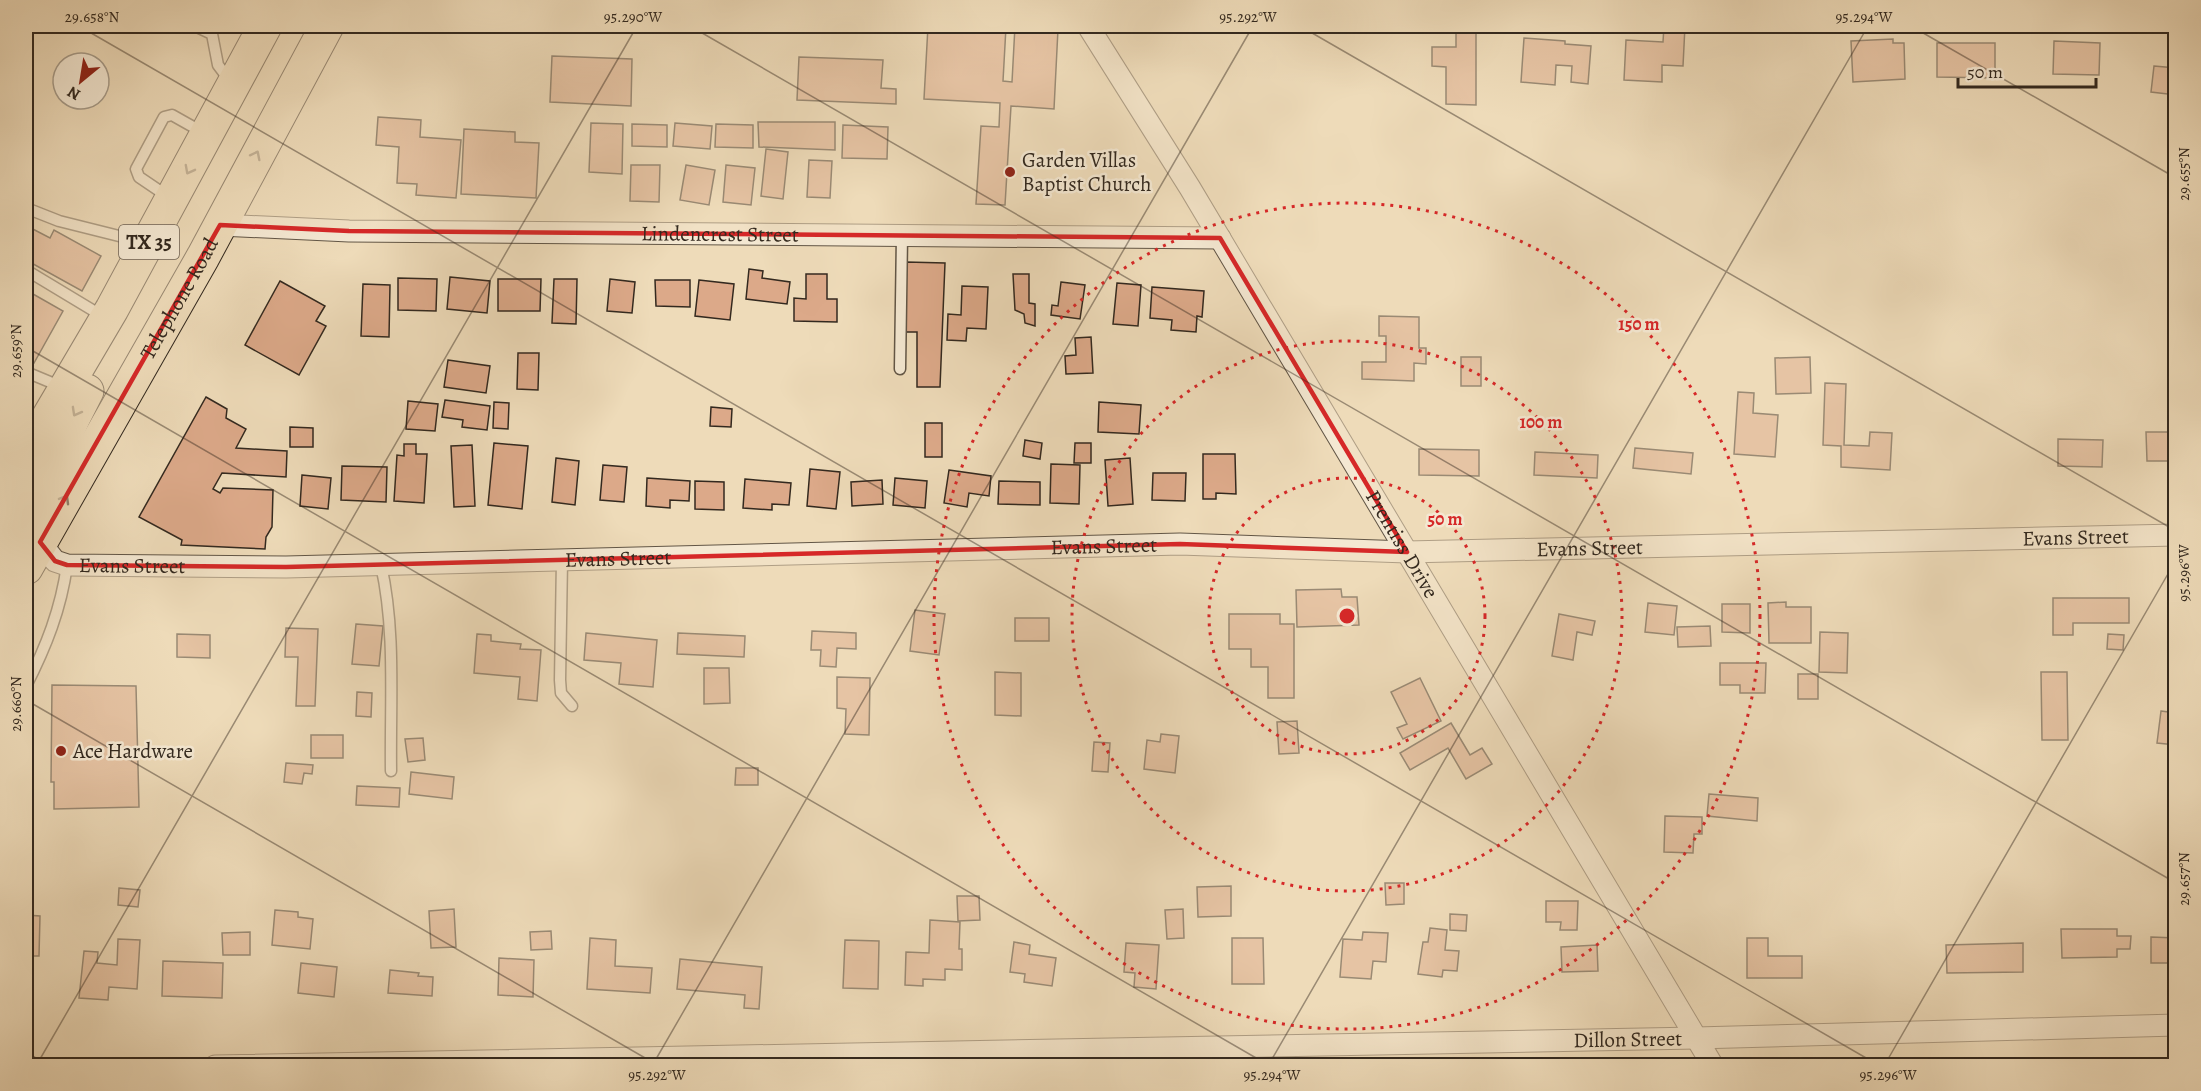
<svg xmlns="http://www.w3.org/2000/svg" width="2201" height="1091" viewBox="0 0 2201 1091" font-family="Alegreya,serif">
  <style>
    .building { fill: #dca989; stroke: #33291f; stroke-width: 1.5 }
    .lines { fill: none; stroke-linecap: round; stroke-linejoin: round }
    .service-casing { stroke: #625646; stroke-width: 13 }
    .minor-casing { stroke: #625646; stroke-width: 23 }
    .primary-casing { stroke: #33291f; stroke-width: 35 }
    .service { stroke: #f4e8d2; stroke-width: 10 }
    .minor { stroke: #f4e8d2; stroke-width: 21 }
    .primary { stroke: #eedbb9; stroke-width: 33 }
    .oneway { stroke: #90826c }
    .marked { fill: none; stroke: #d62828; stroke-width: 4.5; stroke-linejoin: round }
    .ticks { fill: none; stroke: #33291f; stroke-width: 1.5; stroke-opacity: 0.45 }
    .ring { fill: none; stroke: #d62828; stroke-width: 3; stroke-dasharray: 3 6 }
    .poi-dot { fill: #8f2418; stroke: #f4e8d2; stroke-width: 2 }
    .labels { text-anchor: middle; stroke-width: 5; stroke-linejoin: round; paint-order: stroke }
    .shield { fill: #f4e8d2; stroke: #6d6255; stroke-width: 1.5 }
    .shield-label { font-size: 20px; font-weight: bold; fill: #33291f }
    .poi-label { font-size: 21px; fill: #33291f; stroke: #f4e8d2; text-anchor: start }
    .street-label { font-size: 21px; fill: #33291f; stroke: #f4e8d2 }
    .centre { fill: #d62828; stroke: #f4e8d2; stroke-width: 3 }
    .ring-label { font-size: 18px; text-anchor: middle; font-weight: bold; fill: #d62828; stroke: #f4e8d2; stroke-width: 5; stroke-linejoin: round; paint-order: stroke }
    .neatline { fill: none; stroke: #33291f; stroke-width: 2 }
    .ticks-label { font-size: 15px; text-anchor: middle; fill: #33291f }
  </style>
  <rect width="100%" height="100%" fill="#eedbb9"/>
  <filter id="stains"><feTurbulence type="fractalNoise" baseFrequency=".00333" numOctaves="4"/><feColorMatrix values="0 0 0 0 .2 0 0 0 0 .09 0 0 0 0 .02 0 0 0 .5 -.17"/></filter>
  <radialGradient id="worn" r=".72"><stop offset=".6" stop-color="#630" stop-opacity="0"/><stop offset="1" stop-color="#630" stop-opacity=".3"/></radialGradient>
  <g class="building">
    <path d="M928,26L1006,27L1003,81L1012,82L1015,26L1058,29L1054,109L1011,106L1005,205L976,204L981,126L999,127L1000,103L924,99Z"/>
    <path d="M1664,26H1685L1683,66L1662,65V82L1624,80L1626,40L1663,42Z"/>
    <path d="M1456,33H1476V105L1446,104V67L1432,66V47H1456Z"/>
    <path d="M1524,38L1565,41V44L1591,46L1588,84L1571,82L1572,66L1556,65L1555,85L1521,82Z"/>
    <path d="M1893,39V43H1904L1905,79L1853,82L1851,41Z"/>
    <path d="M2054,41L2100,43L2099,75L2053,74Z"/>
    <path d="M1937,43H1995V78L1937,77Z"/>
    <path d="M552,56L632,59L631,106L550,102Z"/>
    <path d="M799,57L883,60L881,88L896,89V104L797,100Z"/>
    <path d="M2154,66L2176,68V95L2151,92Z"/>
    <path d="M378,117L421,120L420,137L461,140L456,198L416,195L417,184L397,183L399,147L376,145Z"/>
    <path d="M758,122H835V150L759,147Z"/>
    <path d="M591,123L623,124L622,174L589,172Z"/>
    <path d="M675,123L712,126L710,149L673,146Z"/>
    <path d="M632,124L667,125V147L632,146Z"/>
    <path d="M716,124L753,125V148L715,147Z"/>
    <path d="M843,125L888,127L887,159L842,158Z"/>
    <path d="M464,129L515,132V142L539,143L536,198L461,194Z"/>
    <path d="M766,149L788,152L783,199L761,196Z"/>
    <path d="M809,160L832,161L830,198L807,197Z"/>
    <path d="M631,165H660L659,202L630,201Z"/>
    <path d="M686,165L715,170L709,205L680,200Z"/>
    <path d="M726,165L755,168L751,205L723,202Z"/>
    <path d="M27,226L50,238L54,230L101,256L82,291L26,260Z"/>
    <path d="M906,262L945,263L940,387H917V332H905Z"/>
    <path d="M749,269L763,271L762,278L790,282L787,304L746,299Z"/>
    <path d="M806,274H827V299H837V322L794,321V298L806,299Z"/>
    <path d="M1013,274H1029V303L1035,304V326L1025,323L1024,314L1015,310Z"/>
    <path d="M450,277L490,281L487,313L447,309Z"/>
    <path d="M398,278L437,279L436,311L398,310Z"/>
    <path d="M498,279H541L540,311H498Z"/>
    <path d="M554,279H577L576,324L552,323Z"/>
    <path d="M610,279L635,282L632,313L607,311Z"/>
    <path d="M655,280H690V307L656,306Z"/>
    <path d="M699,280L734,284L730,320L695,316Z"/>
    <path d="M280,281L325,306L316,321L326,326L299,375L245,345Z"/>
    <path d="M1061,282L1085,285L1080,319L1051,315L1052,305L1058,306Z"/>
    <path d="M1117,283L1141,285L1138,326L1113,324Z"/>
    <path d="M363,284L390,285L389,337L361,336Z"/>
    <path d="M962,286L988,287L986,329L967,328L966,341L947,340L948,314L961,315Z"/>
    <path d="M1152,287L1204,291L1202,317L1197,316L1196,332L1171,330L1172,320L1150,318Z"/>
    <path d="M26,290L63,311L34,363L26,358Z"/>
    <path d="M1379,316L1419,317V348H1426V364L1414,363V381L1362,379V362H1386V336H1379Z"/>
    <path d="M1091,337L1093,373L1066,374L1065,356L1076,355L1075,338Z"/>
    <path d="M518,353H539L538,390L517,389Z"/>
    <rect x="1461" y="357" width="20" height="29"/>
    <path d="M1810,357L1811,393L1776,394L1775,358Z"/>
    <path d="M448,360L490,366L486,393L444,387Z"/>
    <path d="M1825,383L1846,384L1844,445L1869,446L1870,432L1892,433L1890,470L1841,467V446L1823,445Z"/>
    <path d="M1738,392L1754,393L1753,413L1778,415L1775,457L1734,454Z"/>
    <path d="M206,397L227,409L226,418L246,429L236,448L287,451L286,477L222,473L213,489L220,493L223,488L273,490L272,527L266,537L265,549L181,545L182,540L139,517Z"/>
    <path d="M445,400L490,406L487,430L462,427L463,420L442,417Z"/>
    <path d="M408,401L438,404L435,431L406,429Z"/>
    <path d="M494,402L509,403L508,429L493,428Z"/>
    <path d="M1099,402L1141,405L1139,434L1098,432Z"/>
    <path d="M711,407L732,409L731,427L710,426Z"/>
    <rect x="925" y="423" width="17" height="34"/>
    <path d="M290,427L313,428V447H290Z"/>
    <path d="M2146,432H2176V461H2147Z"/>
    <path d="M2058,439L2103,440L2102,467L2058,466Z"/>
    <path d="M1025,440L1042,443L1040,459L1023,456Z"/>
    <path d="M494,443L528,446L522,509L488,505Z"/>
    <path d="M1075,443H1091V463H1074Z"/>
    <path d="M404,444H416V454H427L424,503L394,501L397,455L404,456Z"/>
    <path d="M472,445L475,506L454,507L451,446Z"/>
    <path d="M1635,448L1693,453L1691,474L1633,468Z"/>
    <path d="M1419,449L1479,450V476L1419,475Z"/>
    <path d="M1535,452L1598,455L1597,478L1534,475Z"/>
    <path d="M1203,454H1235L1236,494L1216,493V499H1203Z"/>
    <path d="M556,458L579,461L575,505L552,502Z"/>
    <path d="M1130,458L1133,504L1108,506L1105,460Z"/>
    <path d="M1051,464L1080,465L1079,504L1050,503Z"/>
    <path d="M603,465L627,467L624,502L600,500Z"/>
    <path d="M342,466L387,467L386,502L341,500Z"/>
    <path d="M810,469L840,472L836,509L807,506Z"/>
    <path d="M949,470L991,476L989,496L969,493L967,507L944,503Z"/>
    <path d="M1153,473H1186L1185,501L1152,500Z"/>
    <path d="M302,475L331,478L328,509L300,506Z"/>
    <path d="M647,478L690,481L689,501L670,500V508L646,506Z"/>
    <path d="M895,478L927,481L925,508L893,505Z"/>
    <path d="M745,479L791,483L789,505L772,504V510L743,508Z"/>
    <path d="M882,480L883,504L852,506L851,482Z"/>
    <path d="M695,481L724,482V510L695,509Z"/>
    <path d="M999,481L1040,482V505L998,504Z"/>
    <path d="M1341,589L1342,597H1357L1359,625L1297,627L1296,590Z"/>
    <path d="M2053,598H2129V623H2073V635H2053Z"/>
    <path d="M1786,602V607H1811V643H1769L1768,603Z"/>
    <path d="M1648,603L1677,606L1674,635L1645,632Z"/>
    <path d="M1722,604H1750V633L1722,632Z"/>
    <path d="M915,610L945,614L939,655L910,651Z"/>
    <path d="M1229,614H1280V624H1294V698H1268V667H1251V649H1229Z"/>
    <path d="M1559,614L1595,621L1592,635L1577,632L1573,660L1552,656Z"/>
    <rect x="1015" y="618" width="34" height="23"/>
    <path d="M356,624L383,626L379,666L352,664Z"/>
    <path d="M1710,626L1711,646L1678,647L1677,627Z"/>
    <path d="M286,628L318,629L315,706H296L298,657H285Z"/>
    <path d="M812,631L856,633V649L837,648L836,667L820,666L821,650H811Z"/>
    <path d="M1820,632L1848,633L1847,673L1819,672Z"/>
    <path d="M586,633L657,640L653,687L619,684L621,663L584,660Z"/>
    <path d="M678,633L745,636L744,657L677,654Z"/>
    <path d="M177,634L210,635V658L177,657Z"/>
    <path d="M477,634L491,635V641L521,644L520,649L541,650L537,701L518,699L520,677L474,673Z"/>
    <path d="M2108,634L2124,635L2123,650L2107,649Z"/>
    <path d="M1720,663H1766L1765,693H1740V685H1720Z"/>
    <path d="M704,668H729L730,703L704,704Z"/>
    <path d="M995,672L1021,673V716L995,715Z"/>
    <path d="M2041,672H2067L2068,740H2042Z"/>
    <rect x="1798" y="674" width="20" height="25"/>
    <path d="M837,677L870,678L869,735L845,734L846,709L837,708Z"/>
    <path d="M1420,678L1441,721L1403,739L1397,728L1407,724L1391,692Z"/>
    <path d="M52,685L136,686L139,807L54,809V782H51Z"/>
    <path d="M357,692L372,693L371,717L356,716Z"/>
    <path d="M2161,711L2176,713V745L2157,743Z"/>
    <path d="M1297,721L1299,753L1279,754L1277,722Z"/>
    <path d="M1451,723L1470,755L1482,748L1492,764L1466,779L1448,748L1410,770L1400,753Z"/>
    <path d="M1161,734L1179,736L1175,773L1144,769L1147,740L1160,742Z"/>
    <rect x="311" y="735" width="32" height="23"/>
    <path d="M423,738L425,760L408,762L405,739Z"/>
    <path d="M1094,742L1110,743L1108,772L1092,771Z"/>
    <path d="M286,763L313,765L312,774L304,773L302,784L284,782Z"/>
    <path d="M736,768H758V785H735Z"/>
    <path d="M411,772L454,777L452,799L409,794Z"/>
    <path d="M357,786L400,788L399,807L356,805Z"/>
    <path d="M1709,794L1758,798L1757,821L1707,816Z"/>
    <path d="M1665,816L1702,817V834H1694L1693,853L1664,852Z"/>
    <path d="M1385,883H1404V904L1386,905Z"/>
    <path d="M1231,886V916L1198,917L1197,887Z"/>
    <path d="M119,888L140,890L138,907L118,905Z"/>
    <path d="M957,896H979L980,920L958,921Z"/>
    <path d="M1546,901H1578L1577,930H1560L1561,922H1546Z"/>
    <path d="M454,909L456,947L431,948L429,911Z"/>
    <path d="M1183,909L1184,938L1167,939L1165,910Z"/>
    <path d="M275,910L298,912V917L313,919L310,949L272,945Z"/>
    <path d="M1450,914L1467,915L1466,931L1450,930Z"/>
    <path d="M26,915L40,916L39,956H26Z"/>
    <path d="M930,920L960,922L959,949H962V970L945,969V980L923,979V986L905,985L906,952L929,953Z"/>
    <path d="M1430,928L1447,930L1445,950L1459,951L1457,971L1443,970L1442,977L1418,974L1423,942H1428Z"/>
    <path d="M2061,929H2117V936H2131L2130,949H2117V957L2062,958Z"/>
    <path d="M551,931L552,949L531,950L530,932Z"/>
    <path d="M250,932V955H223L222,933Z"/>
    <path d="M1363,932L1388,933L1386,962L1373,961L1371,979L1340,977L1343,939L1362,940Z"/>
    <path d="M2151,937L2176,938V963H2151Z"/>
    <path d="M590,938L616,940L615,966L652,968L650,993L587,989Z"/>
    <path d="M1232,938H1263L1264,984H1232Z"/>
    <path d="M1747,938H1768V956H1802V978H1747Z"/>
    <path d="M118,939L140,940L137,989L109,987L108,1000L79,998L84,951L98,952L97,963L117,965Z"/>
    <path d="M845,940L879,941L878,989L843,988Z"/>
    <path d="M1014,942L1030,945L1029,954L1056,958L1052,986L1024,982L1025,974L1010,972Z"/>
    <path d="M1126,943L1159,945L1156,989L1134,987L1135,973L1124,972Z"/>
    <path d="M2023,943V972L1947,973L1946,945Z"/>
    <path d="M1597,945L1598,971L1562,972L1561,947Z"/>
    <path d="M499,958L534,960L533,997L498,995Z"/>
    <path d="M680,959L762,967L759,1009L744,1008L745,995L677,989Z"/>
    <path d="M163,961L223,963L222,998L162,996Z"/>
    <path d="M301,963L337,967L334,997L298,993Z"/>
    <path d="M390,970L419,973L418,976L433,977L432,996L388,993Z"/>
    <rect x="26" y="979" width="4" height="28"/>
  </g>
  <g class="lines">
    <defs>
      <g id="service">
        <path d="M195,26L212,34L218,65L230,81"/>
        <path d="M170,198L139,177L136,169L164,117L172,115L204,133"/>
        <path d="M26,208L59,221L143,242"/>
        <path d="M26,270L104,317"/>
        <path d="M900,369L902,236"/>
        <path d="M26,372L62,387"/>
        <path d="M562,560L560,680L561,693L572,706"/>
        <path d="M381,565C396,632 390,702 391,771"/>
        <path d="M26,686C46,647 61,609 67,565"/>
      </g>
      <g id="minor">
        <path id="s1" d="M1088,26L1190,188L1713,1066"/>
        <path id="s2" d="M220,225L349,231L1220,238"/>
        <path id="s3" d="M40,542L55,561L67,565L286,567L1180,544L1407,552L2176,535"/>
        <path id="s4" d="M215,1066L1696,1038L2176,1025"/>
      </g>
      <g id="primary">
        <path d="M26,455L112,309L265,26"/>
        <path d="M37,535L32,526C46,479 64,434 87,391"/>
        <path id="s5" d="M26,568L203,257L327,26"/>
      </g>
    </defs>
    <use href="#service" class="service-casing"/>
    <use href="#minor" class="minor-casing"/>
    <use href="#primary" class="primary-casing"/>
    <use href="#service" class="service"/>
    <use href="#minor" class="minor"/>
    <use href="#primary" class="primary"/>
  </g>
  <defs><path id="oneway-chevron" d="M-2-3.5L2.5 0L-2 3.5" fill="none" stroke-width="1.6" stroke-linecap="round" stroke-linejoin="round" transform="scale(1.5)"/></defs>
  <g class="oneway">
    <use href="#oneway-chevron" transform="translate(256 155) rotate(-63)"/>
    <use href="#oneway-chevron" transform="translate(189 170) rotate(118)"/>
    <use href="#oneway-chevron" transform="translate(76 412) rotate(119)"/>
    <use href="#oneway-chevron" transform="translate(65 499) rotate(-60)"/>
  </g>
  <path d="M0 0H2201V1091H0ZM220,225L349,231L1220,238L1407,552L1180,544L286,567L67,565L55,561L40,542Z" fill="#eedbb9" fill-opacity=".55" fill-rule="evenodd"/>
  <path class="marked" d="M220,225L349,231L1220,238L1407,552L1180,544L286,567L67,565L55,561L40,542Z"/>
  <path class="ticks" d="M79,26L1880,1066M690,26L2176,883M1300,26L2176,531M1911,26L2176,178M26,347L1270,1066M26,700L659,1066M26,1052L49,1066M36,1066L637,26M652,1066L1253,26M1268,1066L1868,26M1884,1066L2176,560"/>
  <g class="ring">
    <circle cx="1347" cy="616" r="138"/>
    <circle cx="1347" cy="616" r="275"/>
    <circle cx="1347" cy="616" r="413"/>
  </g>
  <g class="poi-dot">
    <circle cx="1010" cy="172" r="6"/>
    <circle cx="61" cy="751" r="6"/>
  </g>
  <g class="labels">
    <rect class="shield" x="119" y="225" width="60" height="34" rx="4.5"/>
    <g class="shield-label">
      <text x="149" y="249">TX 35</text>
    </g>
    <g class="poi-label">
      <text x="1022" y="167">Garden Villas<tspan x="1022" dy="24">Baptist Church</tspan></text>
      <text x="73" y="758">Ace Hardware</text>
    </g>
    <g class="street-label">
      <text dy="7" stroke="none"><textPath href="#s2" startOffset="500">Lindencrest Street</textPath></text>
      <text dy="7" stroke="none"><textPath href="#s5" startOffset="310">Telephone Road</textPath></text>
      <text dy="7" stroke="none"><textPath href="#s3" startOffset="2046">Evans Street</textPath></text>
      <text dy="7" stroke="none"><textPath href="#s1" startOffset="606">Prentiss Drive</textPath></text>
      <text dy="7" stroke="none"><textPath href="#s3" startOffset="1074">Evans Street</textPath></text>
      <text dy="7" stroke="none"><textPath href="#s3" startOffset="1560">Evans Street</textPath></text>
      <text dy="7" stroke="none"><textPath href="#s3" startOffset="588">Evans Street</textPath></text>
      <text dy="7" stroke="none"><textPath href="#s3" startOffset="102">Evans Street</textPath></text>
      <text dy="7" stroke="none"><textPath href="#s4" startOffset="1413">Dillon Street</textPath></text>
    </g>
  </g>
  <circle cx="1347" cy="616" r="9" class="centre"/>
  <g class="ring-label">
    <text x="1639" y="330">150 m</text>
    <text x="1541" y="428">100 m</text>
    <text x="1445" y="525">50 m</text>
  </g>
  <rect width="2201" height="1091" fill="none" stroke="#eedbb9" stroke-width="66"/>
  <g transform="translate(81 81) rotate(210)"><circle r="28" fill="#f4e8d2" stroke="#a79c8a" stroke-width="1.5"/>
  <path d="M0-4.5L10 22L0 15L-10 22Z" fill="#8f2418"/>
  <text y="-9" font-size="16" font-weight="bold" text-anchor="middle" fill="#33291f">N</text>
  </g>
  <path d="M1958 78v9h138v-9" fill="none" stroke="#33291f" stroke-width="3"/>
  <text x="1967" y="78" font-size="18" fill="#33291f" stroke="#f4e8d2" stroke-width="4.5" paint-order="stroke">50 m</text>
  <rect x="33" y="33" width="2135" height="1025" class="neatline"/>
  <g class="ticks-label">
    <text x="92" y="22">29.658°N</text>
    <text x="633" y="22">95.290°W</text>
    <text x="1248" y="22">95.292°W</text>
    <text x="1864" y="22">95.294°W</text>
    <text transform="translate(2184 174) rotate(-90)" y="5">29.655°N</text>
    <text transform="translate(16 351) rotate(-90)" y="5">29.659°N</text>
    <text transform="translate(2184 573) rotate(-90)" y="5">95.296°W</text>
    <text transform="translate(16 704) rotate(-90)" y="5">29.660°N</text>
    <text transform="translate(2184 879) rotate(-90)" y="5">29.657°N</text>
    <text x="657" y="1080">95.292°W</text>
    <text x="1272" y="1080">95.294°W</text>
    <text x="1888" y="1080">95.296°W</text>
  </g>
  <rect width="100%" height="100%" filter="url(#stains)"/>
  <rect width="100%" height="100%" fill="url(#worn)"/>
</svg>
